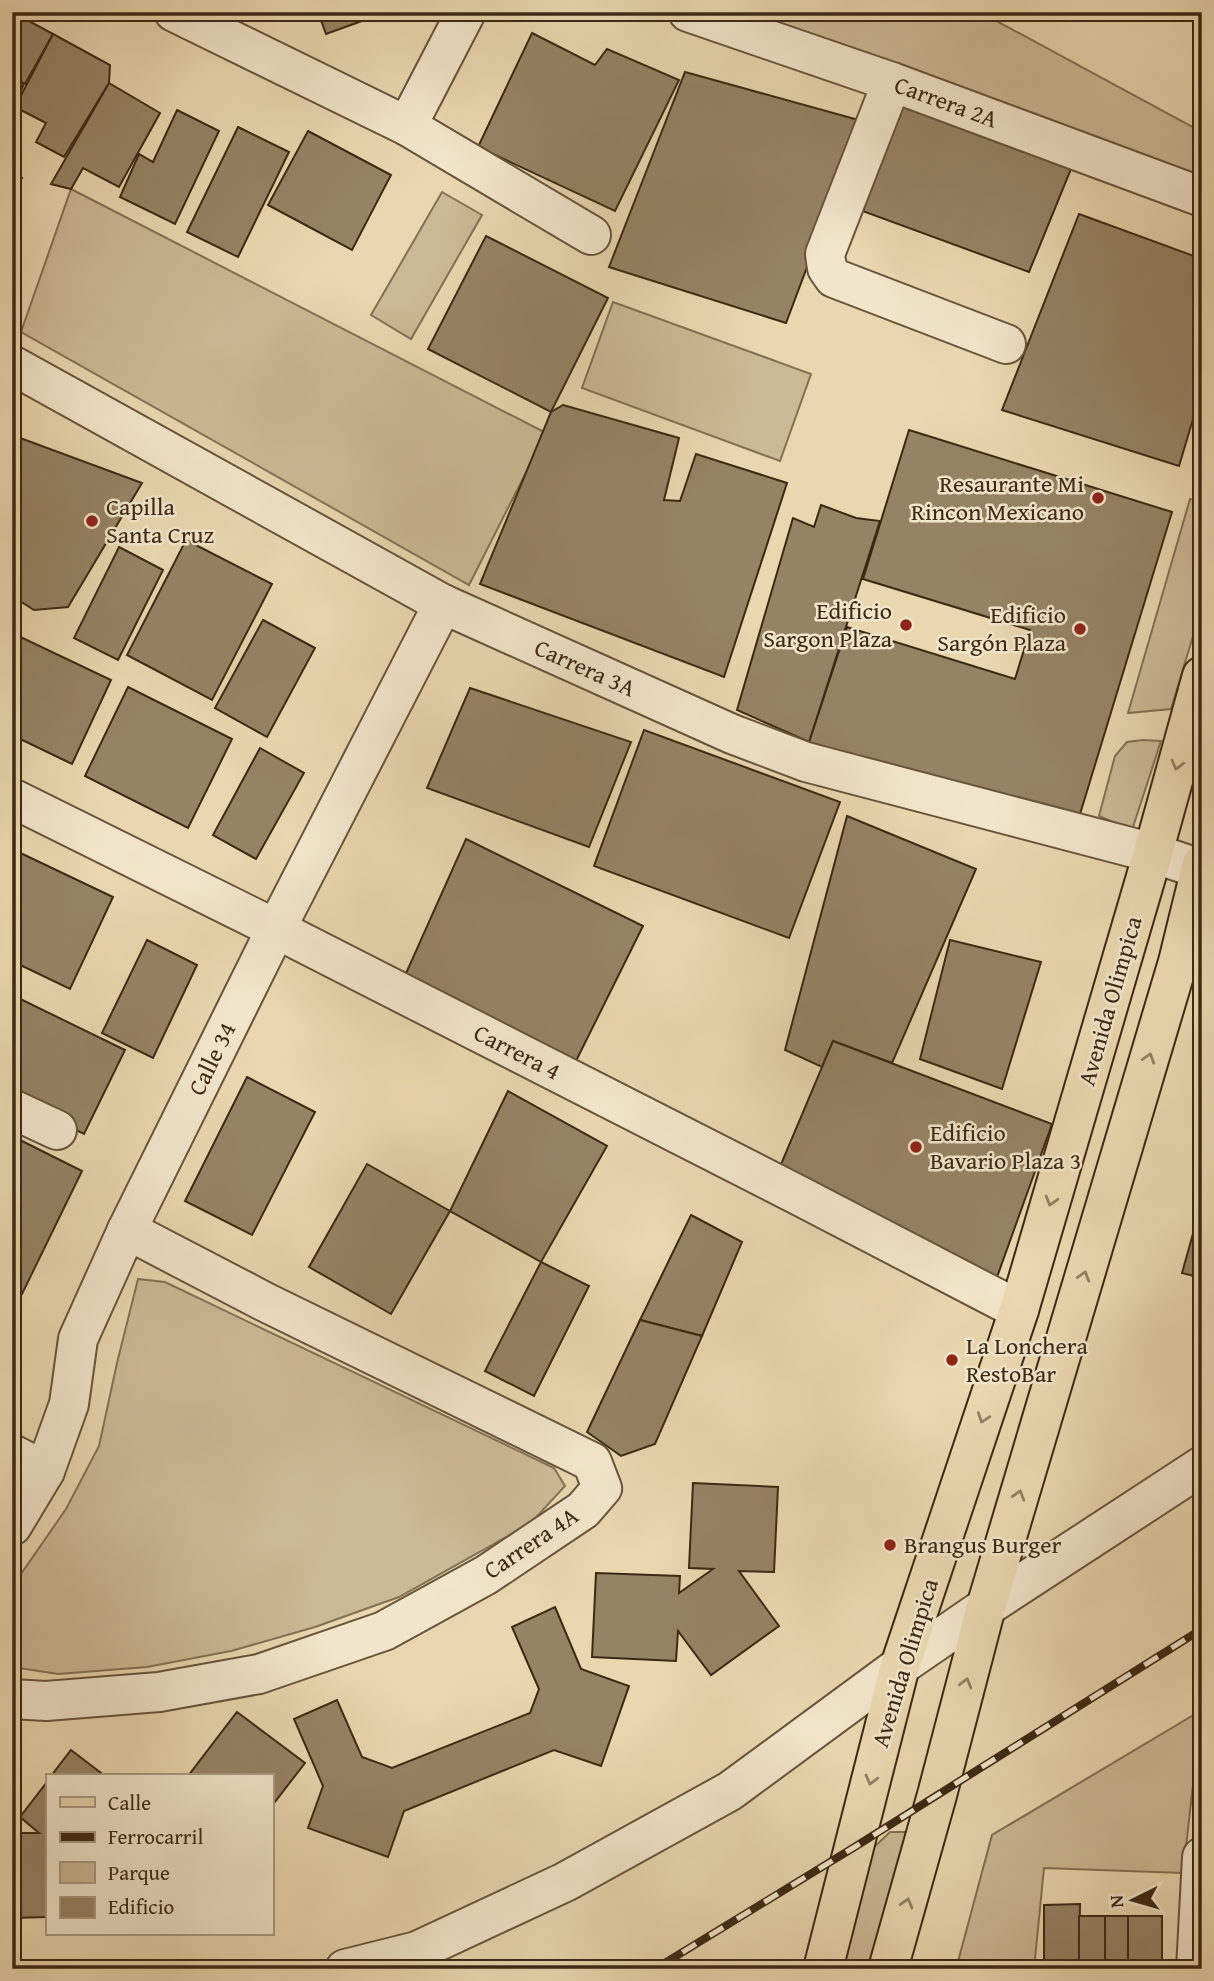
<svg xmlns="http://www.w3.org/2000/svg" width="1214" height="1981" viewBox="0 0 1214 1981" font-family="'Gentium Book Plus',serif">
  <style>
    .green { fill: #ccb995; stroke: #847154; stroke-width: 2 }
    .building { fill: #968365; stroke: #3c2914; stroke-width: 2 }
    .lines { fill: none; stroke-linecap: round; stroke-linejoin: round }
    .street-casing { stroke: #68543b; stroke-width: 42 }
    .primary-casing { stroke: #3c2914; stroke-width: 42 }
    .street { stroke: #f1e5cb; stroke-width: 38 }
    .primary { stroke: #ead7af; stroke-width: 38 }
    .rail-casing { stroke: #3c2914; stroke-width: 8 }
    .rail { stroke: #f1e5cb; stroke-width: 5; stroke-dasharray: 16; stroke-linecap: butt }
    .oneway { stroke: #938062 }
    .poi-dot { fill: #8f2418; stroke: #f1e5cb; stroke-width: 2.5 }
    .labels { text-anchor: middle; stroke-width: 5; stroke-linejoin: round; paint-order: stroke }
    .street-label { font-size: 24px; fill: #3c2914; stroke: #f1e5cb }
    .poi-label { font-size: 24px; fill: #3c2914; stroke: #f1e5cb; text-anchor: start }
  </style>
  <rect width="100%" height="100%" fill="#ead7af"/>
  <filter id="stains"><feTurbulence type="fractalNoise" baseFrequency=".00286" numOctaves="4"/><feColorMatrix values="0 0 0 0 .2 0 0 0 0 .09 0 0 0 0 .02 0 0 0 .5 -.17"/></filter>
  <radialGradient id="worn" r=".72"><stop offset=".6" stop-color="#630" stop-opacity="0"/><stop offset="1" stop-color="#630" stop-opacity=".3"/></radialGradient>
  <g class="green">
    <path d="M699,12H980L1202,132V178Z"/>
    <path d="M71,189L546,433L469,585L21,332Z"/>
    <path d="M442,192L482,215L411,339L371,315Z"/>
    <path d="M613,302L811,374L780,461L582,388Z"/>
    <path d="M1190,499L1202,502V606L1171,709L1128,713Z"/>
    <path d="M1143,740L1161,741L1132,830L1099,816L1115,756L1127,742Z"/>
    <path d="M138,1279L165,1282L554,1468L565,1486L531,1523L399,1597L315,1627L231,1651L147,1667L58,1674L12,1667V1587L66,1509L99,1446L117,1363Z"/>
    <path d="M1202,1710V1757L1195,1767L1183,1873L1044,1868L1034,1969H956L992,1835Z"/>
    <path d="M890,1832H906L901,1871L874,1969H840L871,1850Z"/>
  </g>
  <g class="building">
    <path d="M12,12L53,34L25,84L12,77Z"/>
    <path d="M318,12H387L326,34Z"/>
    <path d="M532,33L595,65L607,49L679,80L615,211L478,147Z"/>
    <path d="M53,34L110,65L109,83L64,157L36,142L46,123L15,107Z"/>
    <path d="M685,72L862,121L786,323L609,267Z"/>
    <path d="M12,77L24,84L12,110Z"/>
    <path d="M109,83L160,113L119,187L83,168L71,189L51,184Z"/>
    <path d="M897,101L1073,164L1029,272L857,209Z"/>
    <path d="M177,110L219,131L175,224L120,197L139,154L153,162Z"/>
    <path d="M238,127L289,152L238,257L187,232Z"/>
    <path d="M308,131L391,175L352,250L268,205Z"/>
    <path d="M12,167L22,178L12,196Z"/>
    <path d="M1079,214L1202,259V389L1179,466L1002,410Z"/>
    <path d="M486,236L608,298L551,412L428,349Z"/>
    <path d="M563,405L679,438L664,500L680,501L696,454L787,483L724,677L480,584L551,412Z"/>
    <path d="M909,430L1172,512L1077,824L809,742L847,627L1015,679L1030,630L863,579Z"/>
    <path d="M12,435L142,483L68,607L34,610L12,596Z"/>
    <path d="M821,505L856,518L880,521L809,742L737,710L793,518L814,527Z"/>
    <path d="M186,540L272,584L212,700L127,655Z"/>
    <path d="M119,547L163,570L118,660L74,638Z"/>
    <path d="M263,620L315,648L267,737L215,708Z"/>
    <path d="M12,633L111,680L72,764L12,735Z"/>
    <path d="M128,687L232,739L188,828L85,776Z"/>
    <path d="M470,688L631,742L589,847L427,788Z"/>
    <path d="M644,730L840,802L789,938L594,866Z"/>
    <path d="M260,748L304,773L256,859L213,835Z"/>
    <path d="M847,816L976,869L892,1063L833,1041L822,1067L785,1050Z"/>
    <path d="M466,839L643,926L574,1065L403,980Z"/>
    <path d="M12,849L113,897L70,989L12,961Z"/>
    <path d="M147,940L197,965L153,1058L102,1033Z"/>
    <path d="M950,940L1041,962L1002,1089L920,1059Z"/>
    <path d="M12,995L125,1050L84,1134L12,1099Z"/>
    <path d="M833,1041L1052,1124L997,1277L779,1169Z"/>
    <path d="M247,1077L315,1112L252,1235L185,1201Z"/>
    <path d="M508,1091L607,1146L541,1262L450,1211Z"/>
    <path d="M12,1136L82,1171L22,1294L12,1290Z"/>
    <path d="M367,1164L450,1211L391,1314L309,1267Z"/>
    <path d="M691,1215L742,1242L702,1336L640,1320Z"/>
    <path d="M1198,1216L1202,1217V1278L1182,1273Z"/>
    <path d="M541,1262L589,1286L534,1396L485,1371Z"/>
    <path d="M640,1320L702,1336L655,1444L621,1456L587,1432Z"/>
    <path d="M693,1483L778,1487L774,1572L739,1571L779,1626L711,1675L678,1631L676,1661L592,1657L596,1573L680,1576L679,1593L713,1569L689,1568Z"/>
    <path d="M555,1607L581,1669L629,1686L601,1766L554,1750L404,1811L388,1857L308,1828L323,1786L294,1719L337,1700L362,1757L392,1768L530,1713L539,1689L512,1627Z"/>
    <path d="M237,1712L305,1763L271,1807V1776H188Z"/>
    <path d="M71,1750L105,1776H51Z"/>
    <path d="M47,1782V1917L12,1918V1833H39L20,1817Z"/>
    <path d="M1080,1904L1079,1969H1066L1061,1964H1044V1905Z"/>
    <rect x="1079" y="1916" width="26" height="53"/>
    <rect x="1105" y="1916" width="23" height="53"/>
    <rect x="1128" y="1916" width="34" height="53"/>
  </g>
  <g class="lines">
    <defs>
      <g id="street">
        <path d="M174,12L407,126L591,235"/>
        <path d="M688,12L892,82L1202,197"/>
        <path d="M892,82L825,254L827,268L834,278L1006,344"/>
        <path d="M407,126L466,12"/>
        <path d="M12,365L443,604L732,734L806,762L1153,853L1200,869"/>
        <path d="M12,798L276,929L798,1195L1019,1310"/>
        <path d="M12,1109L57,1130"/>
        <path d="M12,1454L45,1471"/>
        <path d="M12,1526L45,1471L69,1404L78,1339L127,1230L276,929L443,604"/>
        <path d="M12,1699L46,1701L159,1692L259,1674L384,1631L486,1575L583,1510L602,1488L592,1462L265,1302L127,1230"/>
        <path d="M345,1969L417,1951L565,1882L730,1791L900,1666L986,1607L1202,1466"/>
        <path d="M1196,1969L1202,1857"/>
      </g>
      <g id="primary">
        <path d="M823,1969L900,1666L1019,1310L1153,853L1202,676"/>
        <path d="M888,1969L937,1795L986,1607L1178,962L1202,864"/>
      </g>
    </defs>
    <use href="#street" class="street-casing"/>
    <use href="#primary" class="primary-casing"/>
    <use href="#street" class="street"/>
    <use href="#primary" class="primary"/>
    <defs>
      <path id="rail" d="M655,1969L853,1848L1202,1629"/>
    </defs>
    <use href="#rail" class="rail-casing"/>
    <use href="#rail" class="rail"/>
  </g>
  <defs><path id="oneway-chevron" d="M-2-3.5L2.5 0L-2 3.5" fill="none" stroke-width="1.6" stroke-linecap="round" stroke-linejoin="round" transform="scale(1.75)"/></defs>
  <g class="oneway">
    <use href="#oneway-chevron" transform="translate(1177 765) rotate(105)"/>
    <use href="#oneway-chevron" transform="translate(1149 1058) rotate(-73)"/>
    <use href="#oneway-chevron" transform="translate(1051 1201) rotate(106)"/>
    <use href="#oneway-chevron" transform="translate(1084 1276) rotate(-73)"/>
    <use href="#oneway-chevron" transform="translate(983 1418) rotate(109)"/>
    <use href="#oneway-chevron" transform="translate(1019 1495) rotate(-73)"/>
    <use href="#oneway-chevron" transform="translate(966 1683) rotate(-75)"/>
    <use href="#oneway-chevron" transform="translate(871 1780) rotate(105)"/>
    <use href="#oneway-chevron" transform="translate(907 1903) rotate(-74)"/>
  </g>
  <g class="poi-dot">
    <circle cx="1098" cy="498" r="7"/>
    <circle cx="92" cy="521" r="7"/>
    <circle cx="906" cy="625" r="7"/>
    <circle cx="1080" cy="629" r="7"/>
    <circle cx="916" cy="1147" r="7"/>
    <circle cx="952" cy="1360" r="7"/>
    <circle cx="890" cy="1545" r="7"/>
  </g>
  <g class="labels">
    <g class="street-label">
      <text transform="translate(946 102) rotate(20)" y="8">Carrera 2A</text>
      <text transform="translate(585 668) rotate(24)" y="8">Carrera 3A</text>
      <text transform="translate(1110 1001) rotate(-74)" y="8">Avenida Olimpica</text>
      <text transform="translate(517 1052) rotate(27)" y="8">Carrera 4</text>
      <text transform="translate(212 1059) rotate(-64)" y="8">Calle 34</text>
      <text transform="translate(531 1543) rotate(-34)" y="8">Carrera 4A</text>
      <text transform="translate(905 1663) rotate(-73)" y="8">Avenida Olimpica</text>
    </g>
    <g class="poi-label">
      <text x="1084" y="492" text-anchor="end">Resaurante Mi<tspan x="1084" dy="28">Rincon Mexicano</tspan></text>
      <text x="106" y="515">Capilla<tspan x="106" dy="28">Santa Cruz</tspan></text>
      <text x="892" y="619" text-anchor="end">Edificio<tspan x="892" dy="28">Sargon Plaza</tspan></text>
      <text x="1066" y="623" text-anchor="end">Edificio<tspan x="1066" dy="28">Sargón Plaza</tspan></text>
      <text x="930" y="1141">Edificio<tspan x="930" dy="28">Bavario Plaza 3</tspan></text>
      <text x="966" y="1354">La Lonchera<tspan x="966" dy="28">RestoBar</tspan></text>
      <text x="904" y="1553">Brangus Burger</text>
    </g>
  </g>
  <rect width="1214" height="1981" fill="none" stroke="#ead7af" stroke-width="42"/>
  <rect x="14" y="14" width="1186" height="1953" fill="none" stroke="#3c2914" stroke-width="3.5"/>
  <rect x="21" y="21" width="1172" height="1939" fill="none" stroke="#3c2914" stroke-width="2"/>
  <rect x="46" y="1774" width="228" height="161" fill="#f1e5cb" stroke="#a99a82" stroke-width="2"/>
  <rect x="60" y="1797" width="35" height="10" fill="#ead7af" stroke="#a99a82" stroke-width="2"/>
  <text x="108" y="1810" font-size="21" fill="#3c2914">Calle</text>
  <rect x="60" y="1832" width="35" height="10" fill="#3c2914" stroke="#a99a82" stroke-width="2"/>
  <text x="108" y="1844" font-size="21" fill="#3c2914">Ferrocarril</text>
  <rect x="60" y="1862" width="35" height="21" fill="#ccb995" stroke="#a99a82" stroke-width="2"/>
  <text x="108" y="1880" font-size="21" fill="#3c2914">Parque</text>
  <rect x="60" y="1897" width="35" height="21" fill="#968365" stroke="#a99a82" stroke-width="2"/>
  <text x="108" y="1914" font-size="21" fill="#3c2914">Edificio</text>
  <g transform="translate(1133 1900) rotate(265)" stroke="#f1e5cb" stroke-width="5" paint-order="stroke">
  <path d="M0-5L12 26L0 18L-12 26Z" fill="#3c2914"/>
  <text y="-10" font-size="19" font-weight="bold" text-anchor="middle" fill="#3c2914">N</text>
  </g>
  <rect width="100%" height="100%" filter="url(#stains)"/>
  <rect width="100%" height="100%" fill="url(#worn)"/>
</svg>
